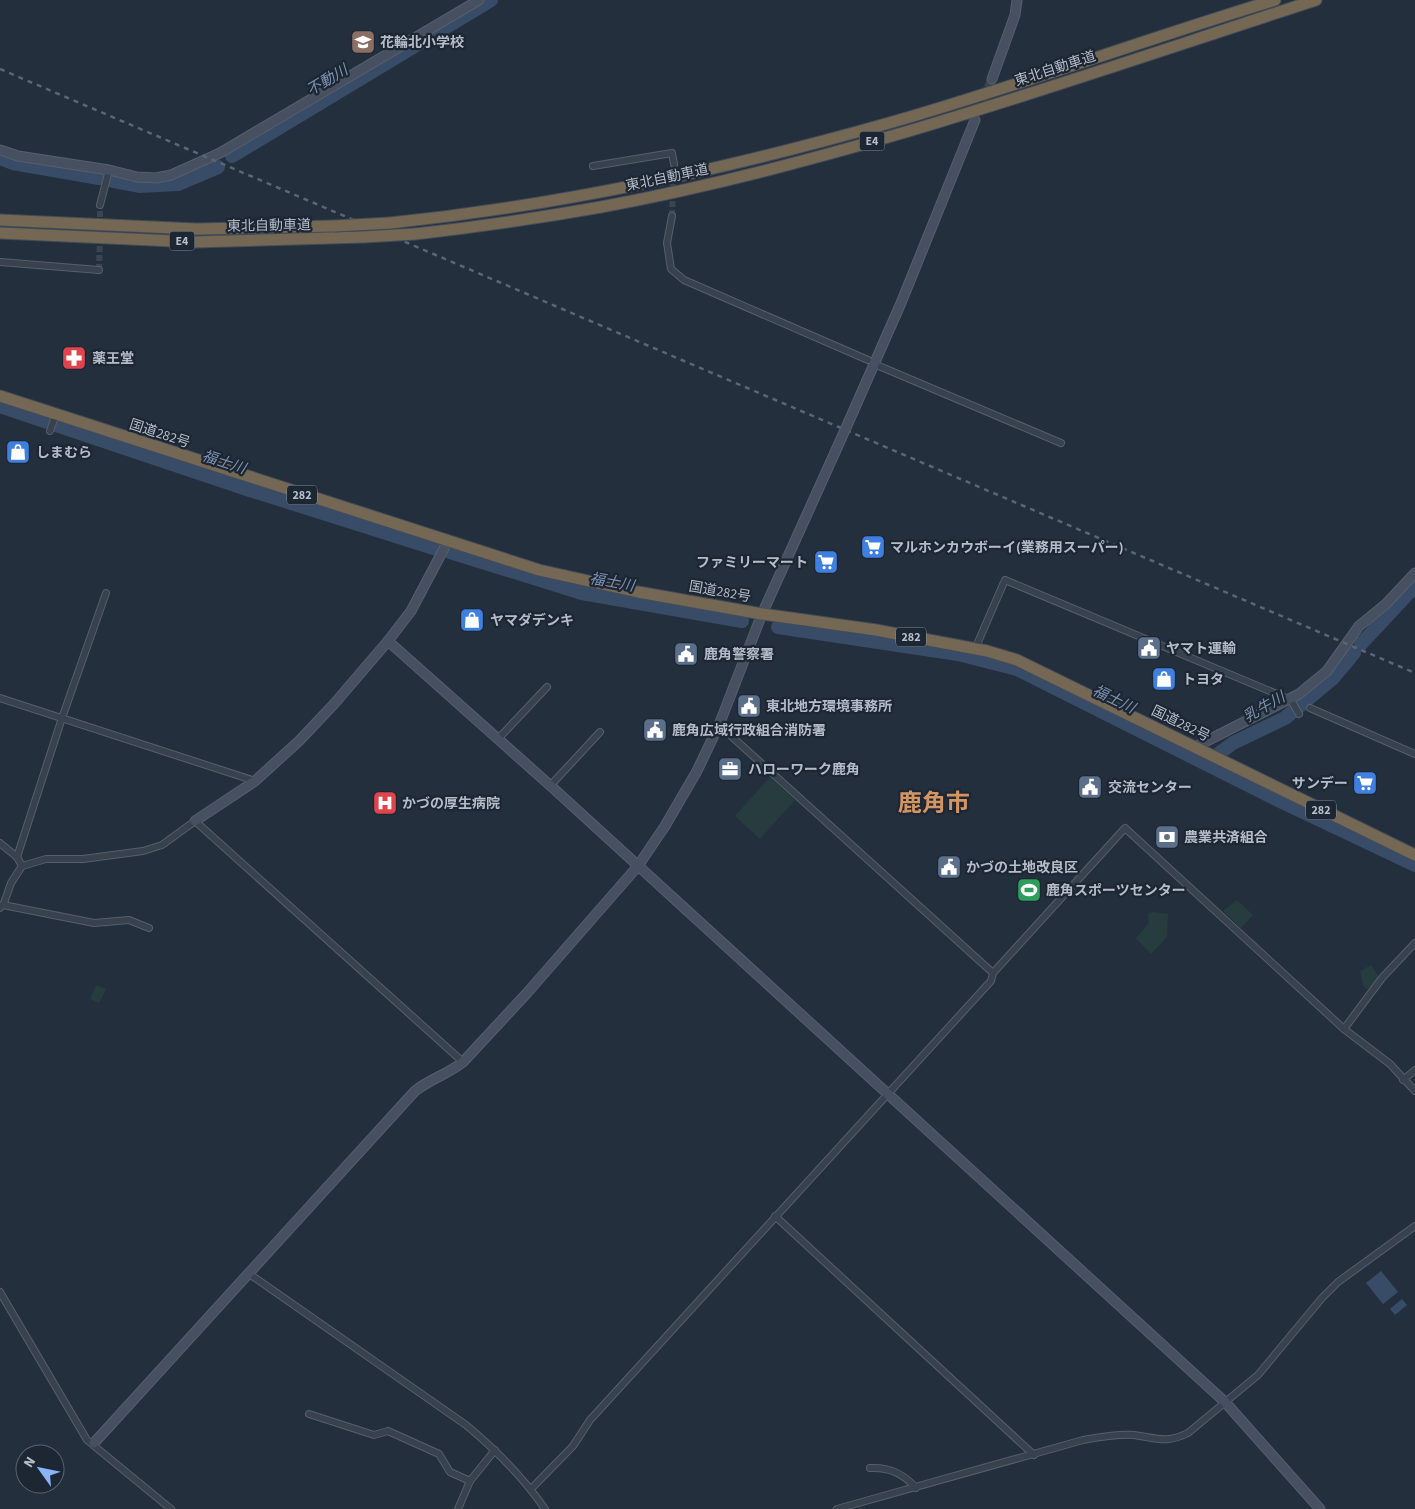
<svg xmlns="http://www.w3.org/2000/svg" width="1415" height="1509" viewBox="0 0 1415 1509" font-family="'Source Sans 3','Noto Sans JP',sans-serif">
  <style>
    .green { fill: #263c3f }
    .water { fill: #394c67 }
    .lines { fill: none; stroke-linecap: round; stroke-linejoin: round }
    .river { stroke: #394c67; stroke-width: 14 }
    .street-tunnel { stroke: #3a4453; stroke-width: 6; stroke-dasharray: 6 3; stroke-linecap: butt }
    .secondary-tunnel { stroke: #3a4453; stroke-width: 9; stroke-dasharray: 9 4.5; stroke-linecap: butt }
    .street-casing { stroke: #565f6c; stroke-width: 8 }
    .secondary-casing { stroke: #565f6c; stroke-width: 11 }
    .highway-casing { stroke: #434c59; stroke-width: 13 }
    .street { stroke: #38414e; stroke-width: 6 }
    .secondary { stroke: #465061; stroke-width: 9 }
    .highway { stroke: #746855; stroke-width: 11 }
    .rail { stroke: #5a6575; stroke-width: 2.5; stroke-dasharray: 5 5; stroke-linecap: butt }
    .secondary-bridge-casing { stroke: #565f6c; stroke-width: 11; stroke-linecap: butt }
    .highway-bridge-casing { stroke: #434c59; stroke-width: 13; stroke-linecap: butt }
    .secondary-bridge { stroke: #465061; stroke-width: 9 }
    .highway-bridge { stroke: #746855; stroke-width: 11 }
    .labels { text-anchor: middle; stroke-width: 4.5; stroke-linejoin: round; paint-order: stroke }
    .shield { fill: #1d2633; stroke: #878f9c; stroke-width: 1 }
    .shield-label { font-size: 12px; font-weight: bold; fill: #b4bcc9 }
    .poi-label { font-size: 14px; font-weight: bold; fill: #b4bcc9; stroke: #1d2633; text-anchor: start }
    .street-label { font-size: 14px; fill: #b4bcc9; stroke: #1d2633 }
    .water-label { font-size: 15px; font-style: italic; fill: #7c92b1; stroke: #1d2633 }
    .town-label { font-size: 24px; font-weight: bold; fill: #d59563; stroke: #1d2633 }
  </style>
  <rect width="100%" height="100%" fill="#242f3e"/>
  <g class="green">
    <path d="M770,777L795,800L760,839L735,816Z"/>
    <path d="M1237,900L1253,915L1241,928L1223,911Z"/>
    <path d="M1153,912L1168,914L1167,937L1151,954L1136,938L1149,923L1148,913Z"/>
    <path d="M1371,965L1380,978L1367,990L1363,985L1360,971Z"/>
    <path d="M96,985L106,989L99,1003L90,999Z"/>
  </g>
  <g class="water">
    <path d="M1381,1271L1398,1292L1383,1304L1366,1283Z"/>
    <path d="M1402,1299L1407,1305L1395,1315L1390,1309Z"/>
  </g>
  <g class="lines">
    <g class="river">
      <path d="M232,156L491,0"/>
      <path d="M0,158L13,163L99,178"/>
      <path d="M113,181L139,186L178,184L218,167"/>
      <path d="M0,406L250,490L437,549"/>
      <path d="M450,552L582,593L742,621"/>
      <path d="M778,627L958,654L1017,669L1280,801L1415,865"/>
      <path d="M1361,644L1415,586"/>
      <path d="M1206,763L1233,743L1285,718L1333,678L1354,653"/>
    </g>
    <g class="street-tunnel">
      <path d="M672,216L674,164"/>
      <path d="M100,226V205"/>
      <path d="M99,270L100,236"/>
    </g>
    <path class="secondary-tunnel" d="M978,113L992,79"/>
    <defs>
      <g id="street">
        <path d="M593,166L672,153L674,164"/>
        <path d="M100,205L109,170"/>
        <path d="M672,216L667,243L671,269L684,280L868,360"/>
        <path d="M0,262L99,270"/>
        <path d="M879,366L1061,443"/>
        <path d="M50,431L56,414"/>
        <path d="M975,649L1005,580L1291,700L1299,714"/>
        <path d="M0,698L255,781"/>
        <path d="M1310,708L1415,754"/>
        <path d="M719,725L993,973"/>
        <path d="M498,739L547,687"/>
        <path d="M550,786L600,732"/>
        <path d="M0,843L17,857L22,866"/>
        <path d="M17,857L62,718L106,593"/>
        <path d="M3,905L94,923L129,920L149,928"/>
        <path d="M0,908L4,903L11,883L22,866L46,859H83L143,851L162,845L195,821L463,1062"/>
        <path d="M1344,1029L1382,978L1415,943"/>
        <path d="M1403,1080L1415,1070"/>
        <path d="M775,1216L1034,1455"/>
        <path d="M248,1273L466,1425C496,1450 523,1477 545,1509"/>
        <path d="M0,1292L87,1440L171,1509"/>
        <path d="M309,1414L374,1435L388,1431L439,1454L450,1472L470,1481"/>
        <path d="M870,1468C889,1467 903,1473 916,1488"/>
        <path d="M531,1489L573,1446L590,1420L991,981L993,973L1125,828L1344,1029L1390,1064L1415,1091"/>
        <path d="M458,1509L470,1481L495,1450"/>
        <path d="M837,1509L1083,1440C1100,1437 1117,1434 1134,1435C1157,1438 1165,1444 1188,1433L1258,1375L1322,1298L1338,1282L1415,1226"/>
      </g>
      <g id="secondary">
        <path d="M992,79L1015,15L1017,0"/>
        <path d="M0,150L18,156L109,170L137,177L156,178L171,175L220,153L479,0"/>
        <path d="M849,421L901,303L975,120"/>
        <path d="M388,641L553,788L1225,1402L1320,1509"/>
        <path d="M1195,747L1299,694L1327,671L1359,626L1386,604L1415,573"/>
        <path d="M195,821L255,781L299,741L334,704L388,641L411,611L448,541"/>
        <path d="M94,1443L415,1091C430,1079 448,1074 463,1062L527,993L638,866L665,826L697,771L719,725L762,614L841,439"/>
      </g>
      <g id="highway">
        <path d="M0,220L196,229L334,226"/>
        <path d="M390,223C562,205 723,170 889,123C1019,86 1146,39 1275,0"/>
        <path d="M0,233L195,242L364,237"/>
        <path d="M415,234C477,227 539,218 601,207C844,162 1081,76 1316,0"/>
        <path d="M0,396L539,570L638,592L762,614L876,630L987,651L1017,660L1415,855"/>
      </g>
    </defs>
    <use href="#street" class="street-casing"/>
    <use href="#secondary" class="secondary-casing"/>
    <use href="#highway" class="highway-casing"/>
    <use href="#street" class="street"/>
    <use href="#secondary" class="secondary"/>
    <use href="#highway" class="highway"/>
    <path class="rail" d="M0,69L1415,673"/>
    <defs>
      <path id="secondary-bridge" d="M841,439L849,421"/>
      <g id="highway-bridge">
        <path d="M334,226L390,223"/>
        <path d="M364,237L415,234"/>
      </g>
    </defs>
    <use href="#secondary-bridge" class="secondary-bridge-casing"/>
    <use href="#highway-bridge" class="highway-bridge-casing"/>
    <use href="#secondary-bridge" class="secondary-bridge"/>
    <use href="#highway-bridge" class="highway-bridge"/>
  </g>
  <defs>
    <symbol id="school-square" viewBox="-11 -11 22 22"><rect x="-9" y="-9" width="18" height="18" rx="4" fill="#8d6e63" stroke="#1d2633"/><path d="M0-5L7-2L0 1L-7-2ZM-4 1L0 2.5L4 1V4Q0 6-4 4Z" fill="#fff"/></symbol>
    <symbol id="pharmacy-square" viewBox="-11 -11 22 22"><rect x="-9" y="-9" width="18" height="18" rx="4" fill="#e0444e" stroke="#1d2633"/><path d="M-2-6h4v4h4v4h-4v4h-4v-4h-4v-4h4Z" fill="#fff"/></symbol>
    <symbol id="shop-square" viewBox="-11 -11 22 22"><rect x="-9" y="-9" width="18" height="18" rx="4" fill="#3f7fe0" stroke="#1d2633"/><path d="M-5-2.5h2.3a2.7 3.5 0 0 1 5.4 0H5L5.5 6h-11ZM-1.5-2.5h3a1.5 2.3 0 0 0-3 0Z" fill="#fff"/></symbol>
    <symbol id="supermarket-square" viewBox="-11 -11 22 22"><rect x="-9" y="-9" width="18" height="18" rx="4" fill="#3f7fe0" stroke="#1d2633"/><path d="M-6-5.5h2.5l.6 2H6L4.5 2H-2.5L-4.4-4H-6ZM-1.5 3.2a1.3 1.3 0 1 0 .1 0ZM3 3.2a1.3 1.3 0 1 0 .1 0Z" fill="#fff"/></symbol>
    <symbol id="civic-square" viewBox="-11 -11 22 22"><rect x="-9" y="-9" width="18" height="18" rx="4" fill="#5c6f8a" stroke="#1d2633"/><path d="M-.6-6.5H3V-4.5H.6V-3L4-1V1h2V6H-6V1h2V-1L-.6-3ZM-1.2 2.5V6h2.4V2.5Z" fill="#fff"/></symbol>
    <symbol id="office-square" viewBox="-11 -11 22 22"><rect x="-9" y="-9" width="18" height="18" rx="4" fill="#5c6f8a" stroke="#1d2633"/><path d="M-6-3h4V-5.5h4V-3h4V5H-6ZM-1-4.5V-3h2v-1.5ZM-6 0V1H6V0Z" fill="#fff"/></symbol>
    <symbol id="hospital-square" viewBox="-11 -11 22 22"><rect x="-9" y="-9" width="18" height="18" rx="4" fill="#e0444e" stroke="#1d2633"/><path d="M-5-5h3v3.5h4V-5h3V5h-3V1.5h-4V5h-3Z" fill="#fff"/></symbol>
    <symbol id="bank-square" viewBox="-11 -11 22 22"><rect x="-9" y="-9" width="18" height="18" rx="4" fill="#5c6f8a" stroke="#1d2633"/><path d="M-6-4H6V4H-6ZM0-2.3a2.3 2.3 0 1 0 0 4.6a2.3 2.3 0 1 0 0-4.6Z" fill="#fff"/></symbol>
    <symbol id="stadium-square" viewBox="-11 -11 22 22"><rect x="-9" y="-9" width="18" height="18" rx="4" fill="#2e9e5b" stroke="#1d2633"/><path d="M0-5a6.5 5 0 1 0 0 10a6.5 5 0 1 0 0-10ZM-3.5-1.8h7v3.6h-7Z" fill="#fff"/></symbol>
  </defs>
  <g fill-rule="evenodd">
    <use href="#school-square" x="349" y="28" width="28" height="28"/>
    <use href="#pharmacy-square" x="60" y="344" width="28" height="28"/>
    <use href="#shop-square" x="4" y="438" width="28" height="28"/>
    <use href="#supermarket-square" x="859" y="533" width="28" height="28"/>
    <use href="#supermarket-square" x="812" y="548" width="28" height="28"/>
    <use href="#shop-square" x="458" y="606" width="28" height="28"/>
    <use href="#civic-square" x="1135" y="634" width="28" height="28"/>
    <use href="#civic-square" x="672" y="640" width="28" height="28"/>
    <use href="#shop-square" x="1150" y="665" width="28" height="28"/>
    <use href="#civic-square" x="735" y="692" width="28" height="28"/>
    <use href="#civic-square" x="641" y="716" width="28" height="28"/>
    <use href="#office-square" x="716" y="755" width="28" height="28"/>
    <use href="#supermarket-square" x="1351" y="769" width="28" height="28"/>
    <use href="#civic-square" x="1076" y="773" width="28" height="28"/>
    <use href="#hospital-square" x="371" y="789" width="28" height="28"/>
    <use href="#bank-square" x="1153" y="823" width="28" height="28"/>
    <use href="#civic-square" x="935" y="853" width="28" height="28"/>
    <use href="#stadium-square" x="1015" y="876" width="28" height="28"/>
  </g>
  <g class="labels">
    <g class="shield">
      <rect x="859.5" y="131.5" width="25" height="19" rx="4"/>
      <rect x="169.5" y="231.5" width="25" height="19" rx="4"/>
      <rect x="287" y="485.5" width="30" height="19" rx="4"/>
      <rect x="896" y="627.5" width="30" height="19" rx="4"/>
      <rect x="1306" y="800.5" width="30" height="19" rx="4"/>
    </g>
    <g class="shield-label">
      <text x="872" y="145">E4</text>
      <text x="182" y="245">E4</text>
      <text x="302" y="499">282</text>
      <text x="911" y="641">282</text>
      <text x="1321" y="814">282</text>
    </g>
    <g class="poi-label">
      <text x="380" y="47">花輪北小学校</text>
      <text x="92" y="363">薬王堂</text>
      <text x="36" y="457">しまむら</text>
      <text x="890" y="552">マルホンカウボーイ(業務用スーパー)</text>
      <text x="808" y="567" text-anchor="end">ファミリーマート</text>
      <text x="490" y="625">ヤマダデンキ</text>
      <text x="1166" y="653">ヤマト運輸</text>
      <text x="704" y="659">鹿角警察署</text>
      <text x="1182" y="684">トヨタ</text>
      <text x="766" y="711">東北地方環境事務所</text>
      <text x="672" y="735">鹿角広域行政組合消防署</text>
      <text x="748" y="774">ハローワーク鹿角</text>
      <text x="1348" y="788" text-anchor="end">サンデー</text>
      <text x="1108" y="792">交流センター</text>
      <text x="402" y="808">かづの厚生病院</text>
      <text x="1184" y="842">農業共済組合</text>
      <text x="966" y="872">かづの土地改良区</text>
      <text x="1046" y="895">鹿角スポーツセンター</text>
    </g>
    <g class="street-label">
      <text transform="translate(1055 68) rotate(-18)" y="5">東北自動車道</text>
      <text transform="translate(667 177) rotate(-12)" y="5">東北自動車道</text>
      <text transform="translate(269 225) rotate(-1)" y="5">東北自動車道</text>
      <text transform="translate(160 433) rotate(18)" y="5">国道282号</text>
      <text transform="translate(720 591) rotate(10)" y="5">国道282号</text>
      <text transform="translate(1181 723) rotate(26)" y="5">国道282号</text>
    </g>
    <g class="water-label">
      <text transform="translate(327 80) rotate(-31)" y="5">不動川</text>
      <text transform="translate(224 462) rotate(18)" y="5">福士川</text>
      <text transform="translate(612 582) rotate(10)" y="5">福士川</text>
      <text transform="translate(1114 699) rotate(26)" y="5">福士川</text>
      <text transform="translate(1264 707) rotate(-30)" y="5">乳牛川</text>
    </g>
    <g class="town-label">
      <text x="934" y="811">鹿角市</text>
    </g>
  </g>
  <g transform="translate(40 1469) rotate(303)"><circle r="24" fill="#1d2633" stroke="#59626f"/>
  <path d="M0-4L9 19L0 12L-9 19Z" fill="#8ab4f8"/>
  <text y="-8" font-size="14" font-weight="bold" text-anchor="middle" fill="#b4bcc9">N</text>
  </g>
</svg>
